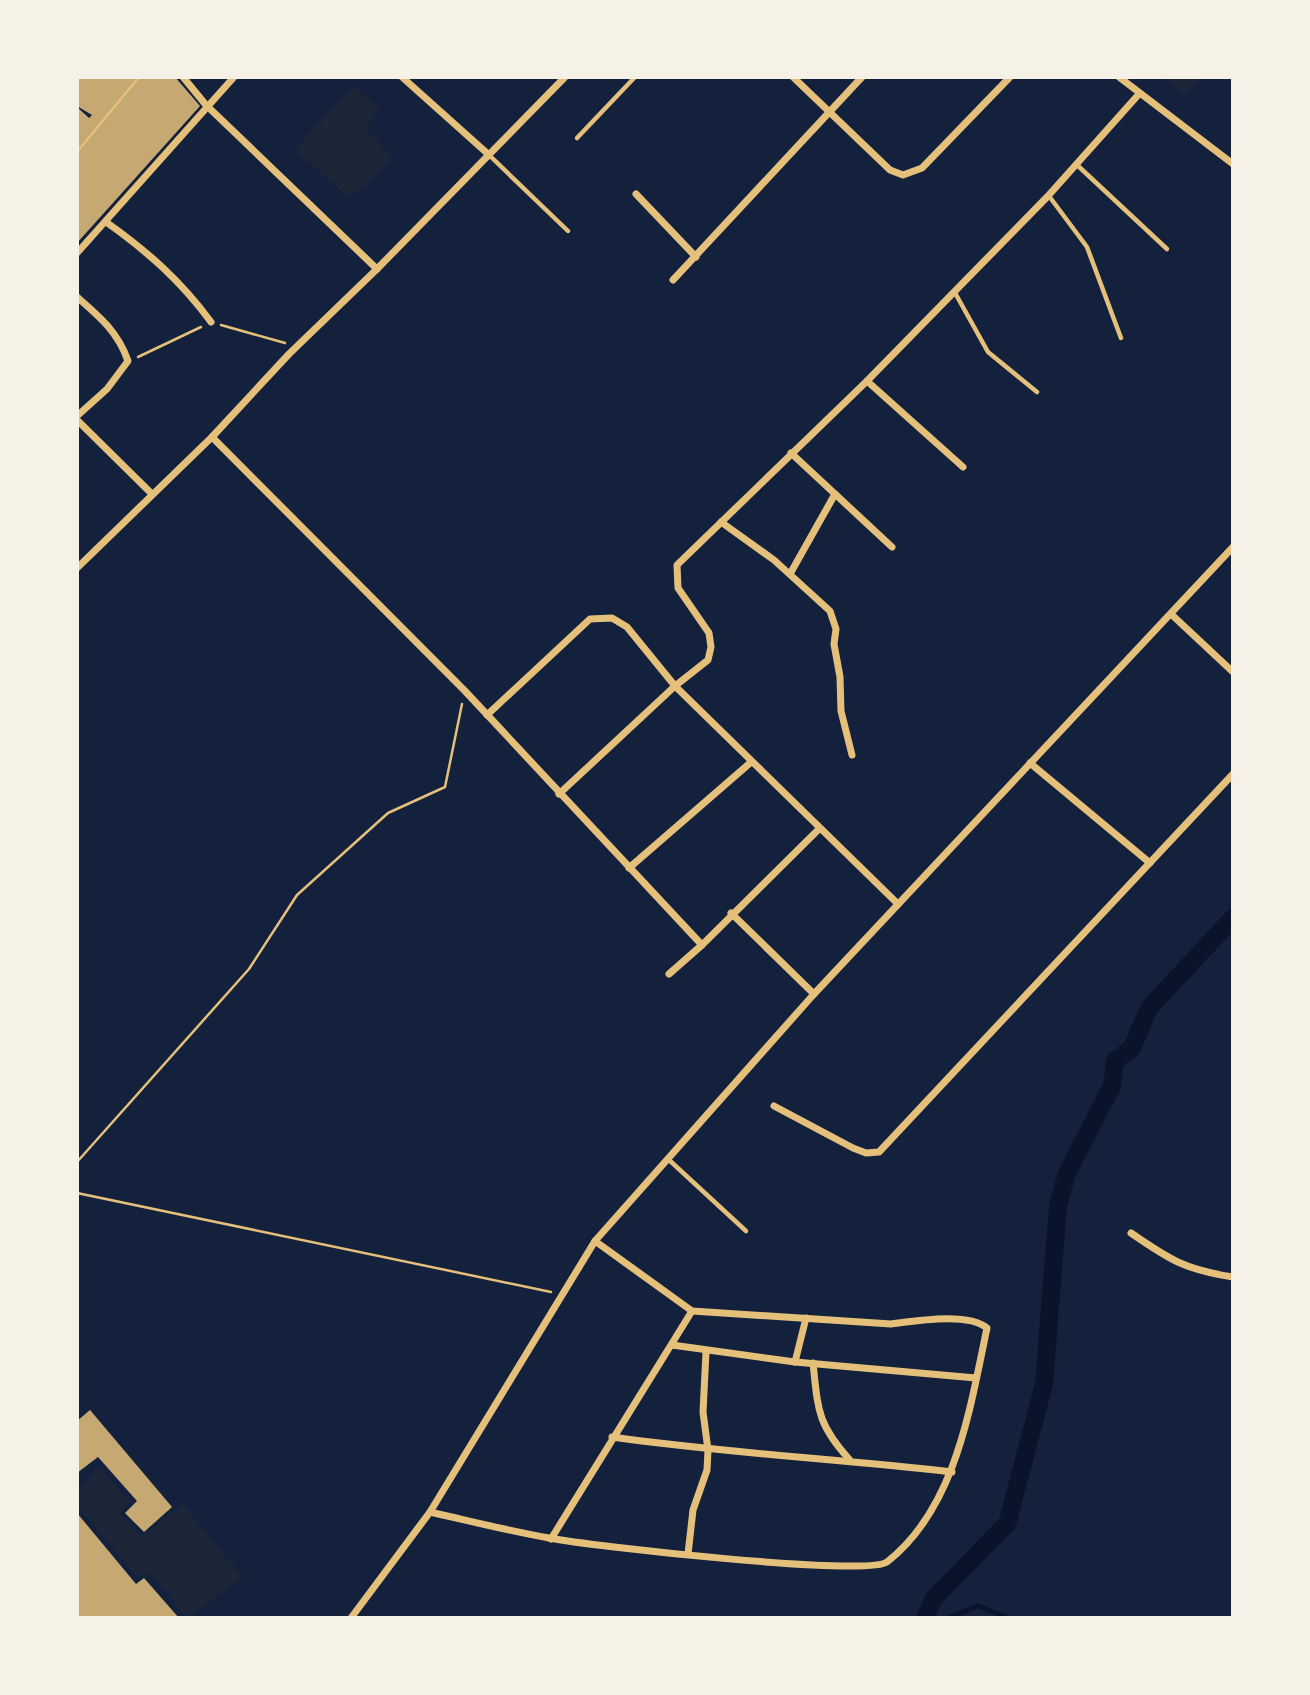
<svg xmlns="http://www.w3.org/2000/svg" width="1310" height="1695" viewBox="0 0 1310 1695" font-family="'Space Grotesk',sans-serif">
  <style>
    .green { fill: #1d2539 }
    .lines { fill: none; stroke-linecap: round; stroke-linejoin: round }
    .stream { stroke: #0b132b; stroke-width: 5 }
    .canal { stroke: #0b132b; stroke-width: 18 }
    .building { fill: #c6a872 }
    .path { stroke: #e5c07b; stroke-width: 2.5 }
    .service { stroke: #e5c07b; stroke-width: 4.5 }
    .minor { stroke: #e5c07b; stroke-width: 7 }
  </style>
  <rect width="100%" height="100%" fill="#14213d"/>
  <g class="green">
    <path d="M1163,77H1202L1185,95Z"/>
    <path d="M354,86L380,110L365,128L392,158L369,183L347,197L295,149Z"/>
    <path d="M99,1467L130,1502L120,1514L142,1536L183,1504L242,1577L187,1618L152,1575L144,1573L138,1577L77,1506V1491Z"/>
  </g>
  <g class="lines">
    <path class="stream" d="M948,1618L978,1606L1008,1618"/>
    <path class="canal" d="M925,1618L934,1598L1007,1524L1044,1384L1058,1206L1067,1173L1112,1086L1115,1061L1132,1048L1149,1008L1233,918"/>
  </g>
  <g class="building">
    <path d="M77,77H175L200,106L77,243V107L89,118L92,115L77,106Z"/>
    <path d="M90,1410L172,1507L144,1532L125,1513L137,1501L98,1457L77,1473V1421Z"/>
    <path d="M77,1513L136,1584L144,1578L179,1618H77Z"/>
  </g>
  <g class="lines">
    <g class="path">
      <path d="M77,152L139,77"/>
      <path d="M221,325L285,343"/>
      <path d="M138,357L201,327"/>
      <path d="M77,1162L249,969L297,895L388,813L445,787L462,704"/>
      <path d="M77,1193L551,1292"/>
    </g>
    <g class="service">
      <path d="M577,138L635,77"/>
      <path d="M489,155L568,231"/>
      <path d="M1076,164L1167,249"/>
      <path d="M1049,196L1087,247L1121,338"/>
      <path d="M954,291L988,352L1037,392"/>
      <path d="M668,1159L746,1231"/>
    </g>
    <g class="minor">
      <path d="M183,77L206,105L377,269"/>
      <path d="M402,77L488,154"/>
      <path d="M793,77L890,170L903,175L922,168L1010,77"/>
      <path d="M1119,77L1233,164"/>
      <path d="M636,194L696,257"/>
      <path d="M106,222C147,251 181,281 211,322"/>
      <path d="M77,253L234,77"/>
      <path d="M673,280L862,77"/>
      <path d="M77,297C100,317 118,332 128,361L107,389L77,416"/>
      <path d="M867,381L963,467"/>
      <path d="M77,420L151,493"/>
      <path d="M212,437L465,691L702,945"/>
      <path d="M791,453L892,547"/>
      <path d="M721,522L774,560L830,611L836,629L834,644L840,677L841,711L852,755"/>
      <path d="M77,568L212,437L289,354L377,269L565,77"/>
      <path d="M790,574L835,494"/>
      <path d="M1171,614L1233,672"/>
      <path d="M487,715L590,619L612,618L627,627L675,686L898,904"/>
      <path d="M1030,763L1150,863"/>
      <path d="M559,794L675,686L708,660L711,647L709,633L678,588L677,565L867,381L1048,196L1139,94"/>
      <path d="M629,868L750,763"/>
      <path d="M731,913L814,994"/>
      <path d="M669,974L702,945L819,829"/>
      <path d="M774,1106L853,1148L866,1153L879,1152L1233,774"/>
      <path d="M1131,1233C1170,1260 1186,1270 1233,1277"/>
      <path d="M672,1345L795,1362L976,1378"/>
      <path d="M795,1362L806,1318"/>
      <path d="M813,1363C818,1409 817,1424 849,1459"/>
      <path d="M612,1437C725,1453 839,1459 952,1472"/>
      <path d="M430,1512C470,1521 509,1531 549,1538C590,1546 867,1577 887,1562C956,1508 970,1408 987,1328C968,1312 915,1321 891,1324L692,1311L595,1241"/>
      <path d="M551,1539L692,1311"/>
      <path d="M688,1554L693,1510L707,1470L708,1450L703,1412L706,1352"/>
      <path d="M351,1618L430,1512L595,1241L814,994L1233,547"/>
    </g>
  </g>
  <rect width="1310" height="1695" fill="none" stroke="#f6f1e7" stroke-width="158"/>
</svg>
